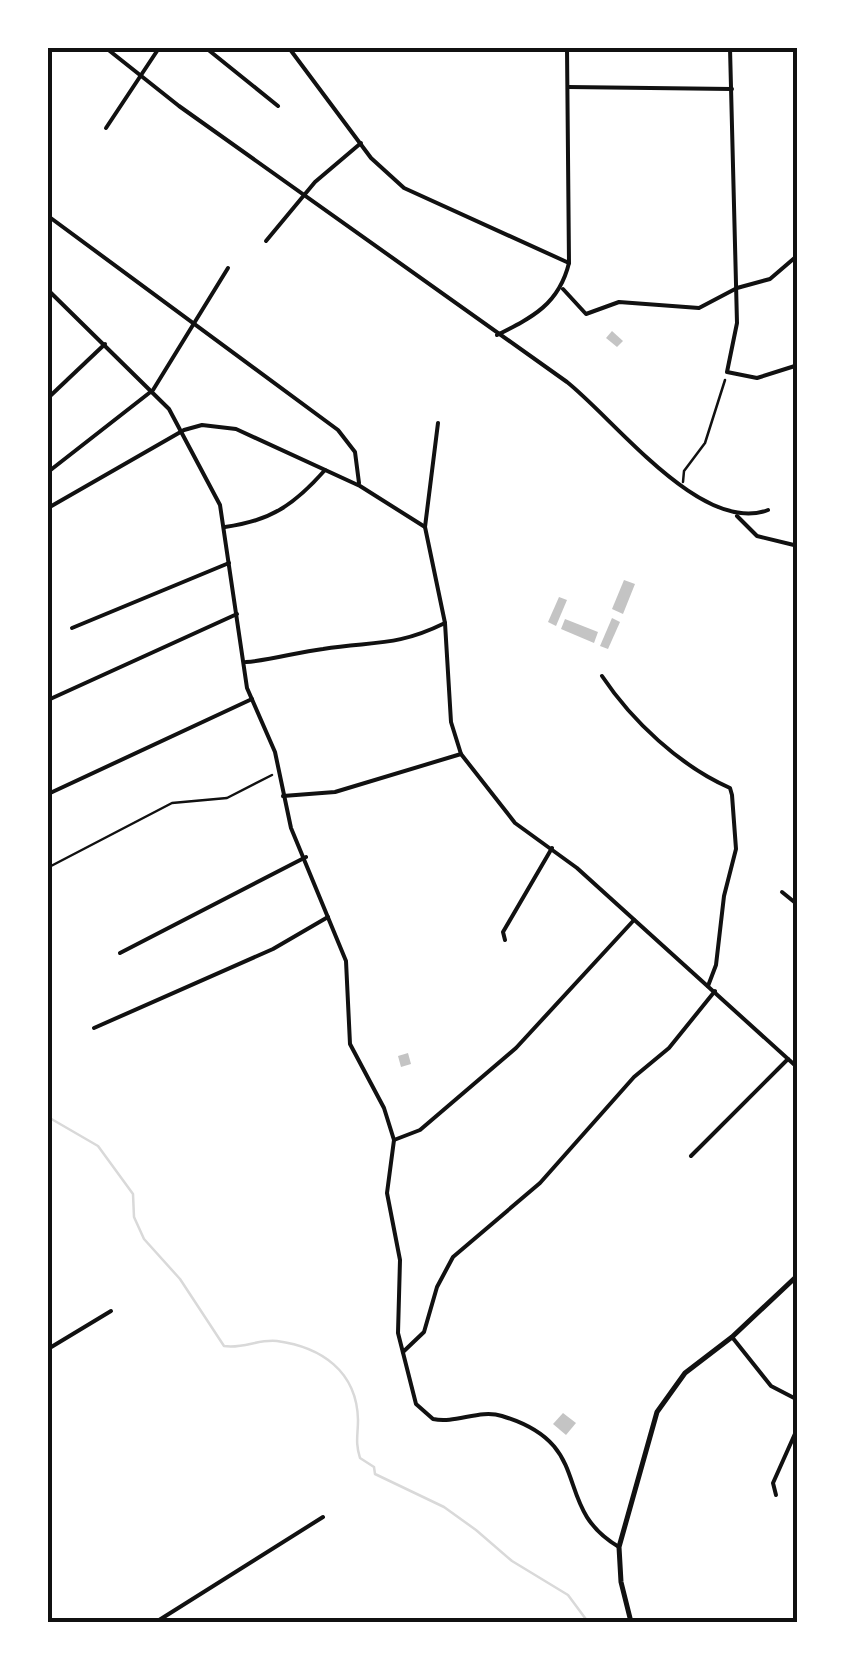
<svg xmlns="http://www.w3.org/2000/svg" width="845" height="1670" viewBox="0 0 845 1670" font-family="'Golos Text',sans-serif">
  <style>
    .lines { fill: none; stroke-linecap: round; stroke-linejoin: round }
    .stream { stroke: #d9d9d9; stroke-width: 2.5 }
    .building { fill: #c4c4c4 }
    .path { stroke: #111; stroke-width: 2.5 }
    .minor { stroke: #111; stroke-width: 4 }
    .tertiary { stroke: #111; stroke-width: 5 }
    .neatline { fill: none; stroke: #111; stroke-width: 4 }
  </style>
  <rect width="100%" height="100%" fill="#fff"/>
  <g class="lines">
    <g class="stream">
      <path d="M48,1044V1049"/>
      <path d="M48,1117L98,1146L133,1194L134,1217L144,1239L180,1279L224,1346C244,1349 257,1339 277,1341C321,1347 357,1371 358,1420C358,1435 355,1442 360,1458L374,1467L375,1474L444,1507L476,1530L512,1561L568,1595L588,1622"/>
    </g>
  </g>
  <g class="building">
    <path d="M612,331L623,341L617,347L606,338Z"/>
    <path d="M624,580L635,584L623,614L612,609Z"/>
    <path d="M559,597L567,600L556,626L548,622Z"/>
    <path d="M612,618L620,622L608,649L600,646Z"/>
    <path d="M565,619L598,632L594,643L561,629Z"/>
    <path d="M408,1053L411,1064L401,1067L398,1056Z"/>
    <path d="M563,1413L576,1423L566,1435L553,1424Z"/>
  </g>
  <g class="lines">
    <g class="path">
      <path d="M683,482L684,471L705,443L725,380"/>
      <path d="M51,866L172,803L227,798L272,775"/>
      <path d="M798,1128V1137"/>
    </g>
    <g class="minor">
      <path d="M106,48L179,106L567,382C616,421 702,535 768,510"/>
      <path d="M206,48L278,106"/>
      <path d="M289,48L371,158L404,188L569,263"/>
      <path d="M730,48L737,323L727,372L757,378L798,365"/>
      <path d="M568,87L732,89"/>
      <path d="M106,128L159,48"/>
      <path d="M48,216L338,430L355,452L359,483"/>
      <path d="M266,241L315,182L361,143"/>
      <path d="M563,289L586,314L619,302L699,308L737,288L770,279L798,255"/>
      <path d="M48,290L169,409L220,505L247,688L275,752L291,828L346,961L350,1044L384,1108L394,1140L387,1193L400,1260L398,1333L416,1404L433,1419C456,1424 479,1409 502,1416C598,1445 549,1506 619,1547"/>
      <path d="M497,335C533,317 559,304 569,263L567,48"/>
      <path d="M48,398L105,344"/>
      <path d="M48,472L153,390L228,268"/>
      <path d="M48,508L184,430L202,425L236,429L360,486L425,527L445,623L451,722L461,754L515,823L577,868L798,1068"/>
      <path d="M737,516L757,536L798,546"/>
      <path d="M225,527C271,521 295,504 325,470"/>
      <path d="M425,527L438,423"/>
      <path d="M72,628L229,563"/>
      <path d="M246,662C273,660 297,652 323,649C374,641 396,647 445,623"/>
      <path d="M602,676C632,721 680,766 730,788L732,795L736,849L724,896L716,965L708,986"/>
      <path d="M48,700L237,614"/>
      <path d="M48,794L252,699"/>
      <path d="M283,796L335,792L461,754"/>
      <path d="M782,892L798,905"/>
      <path d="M505,940L503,932L552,848"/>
      <path d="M120,953L306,857"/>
      <path d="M94,1028L273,949L328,917"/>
      <path d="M394,1140L420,1130L516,1048L634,920"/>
      <path d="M691,1156L788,1059"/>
      <path d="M732,1337L771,1386L798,1400"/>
      <path d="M48,1349L111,1311"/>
      <path d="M403,1352L424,1332L437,1287L453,1257L540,1183L634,1077L669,1048L715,991"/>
      <path d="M776,1495L773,1483L798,1427"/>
      <path d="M156,1622L323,1517"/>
    </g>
    <path class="tertiary" d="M631,1622L621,1582L619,1547L657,1412L685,1373L732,1337L798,1275"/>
  </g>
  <rect width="845" height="1670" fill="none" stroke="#ffffff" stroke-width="100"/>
  <rect x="50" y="50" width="745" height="1570" class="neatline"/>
</svg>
